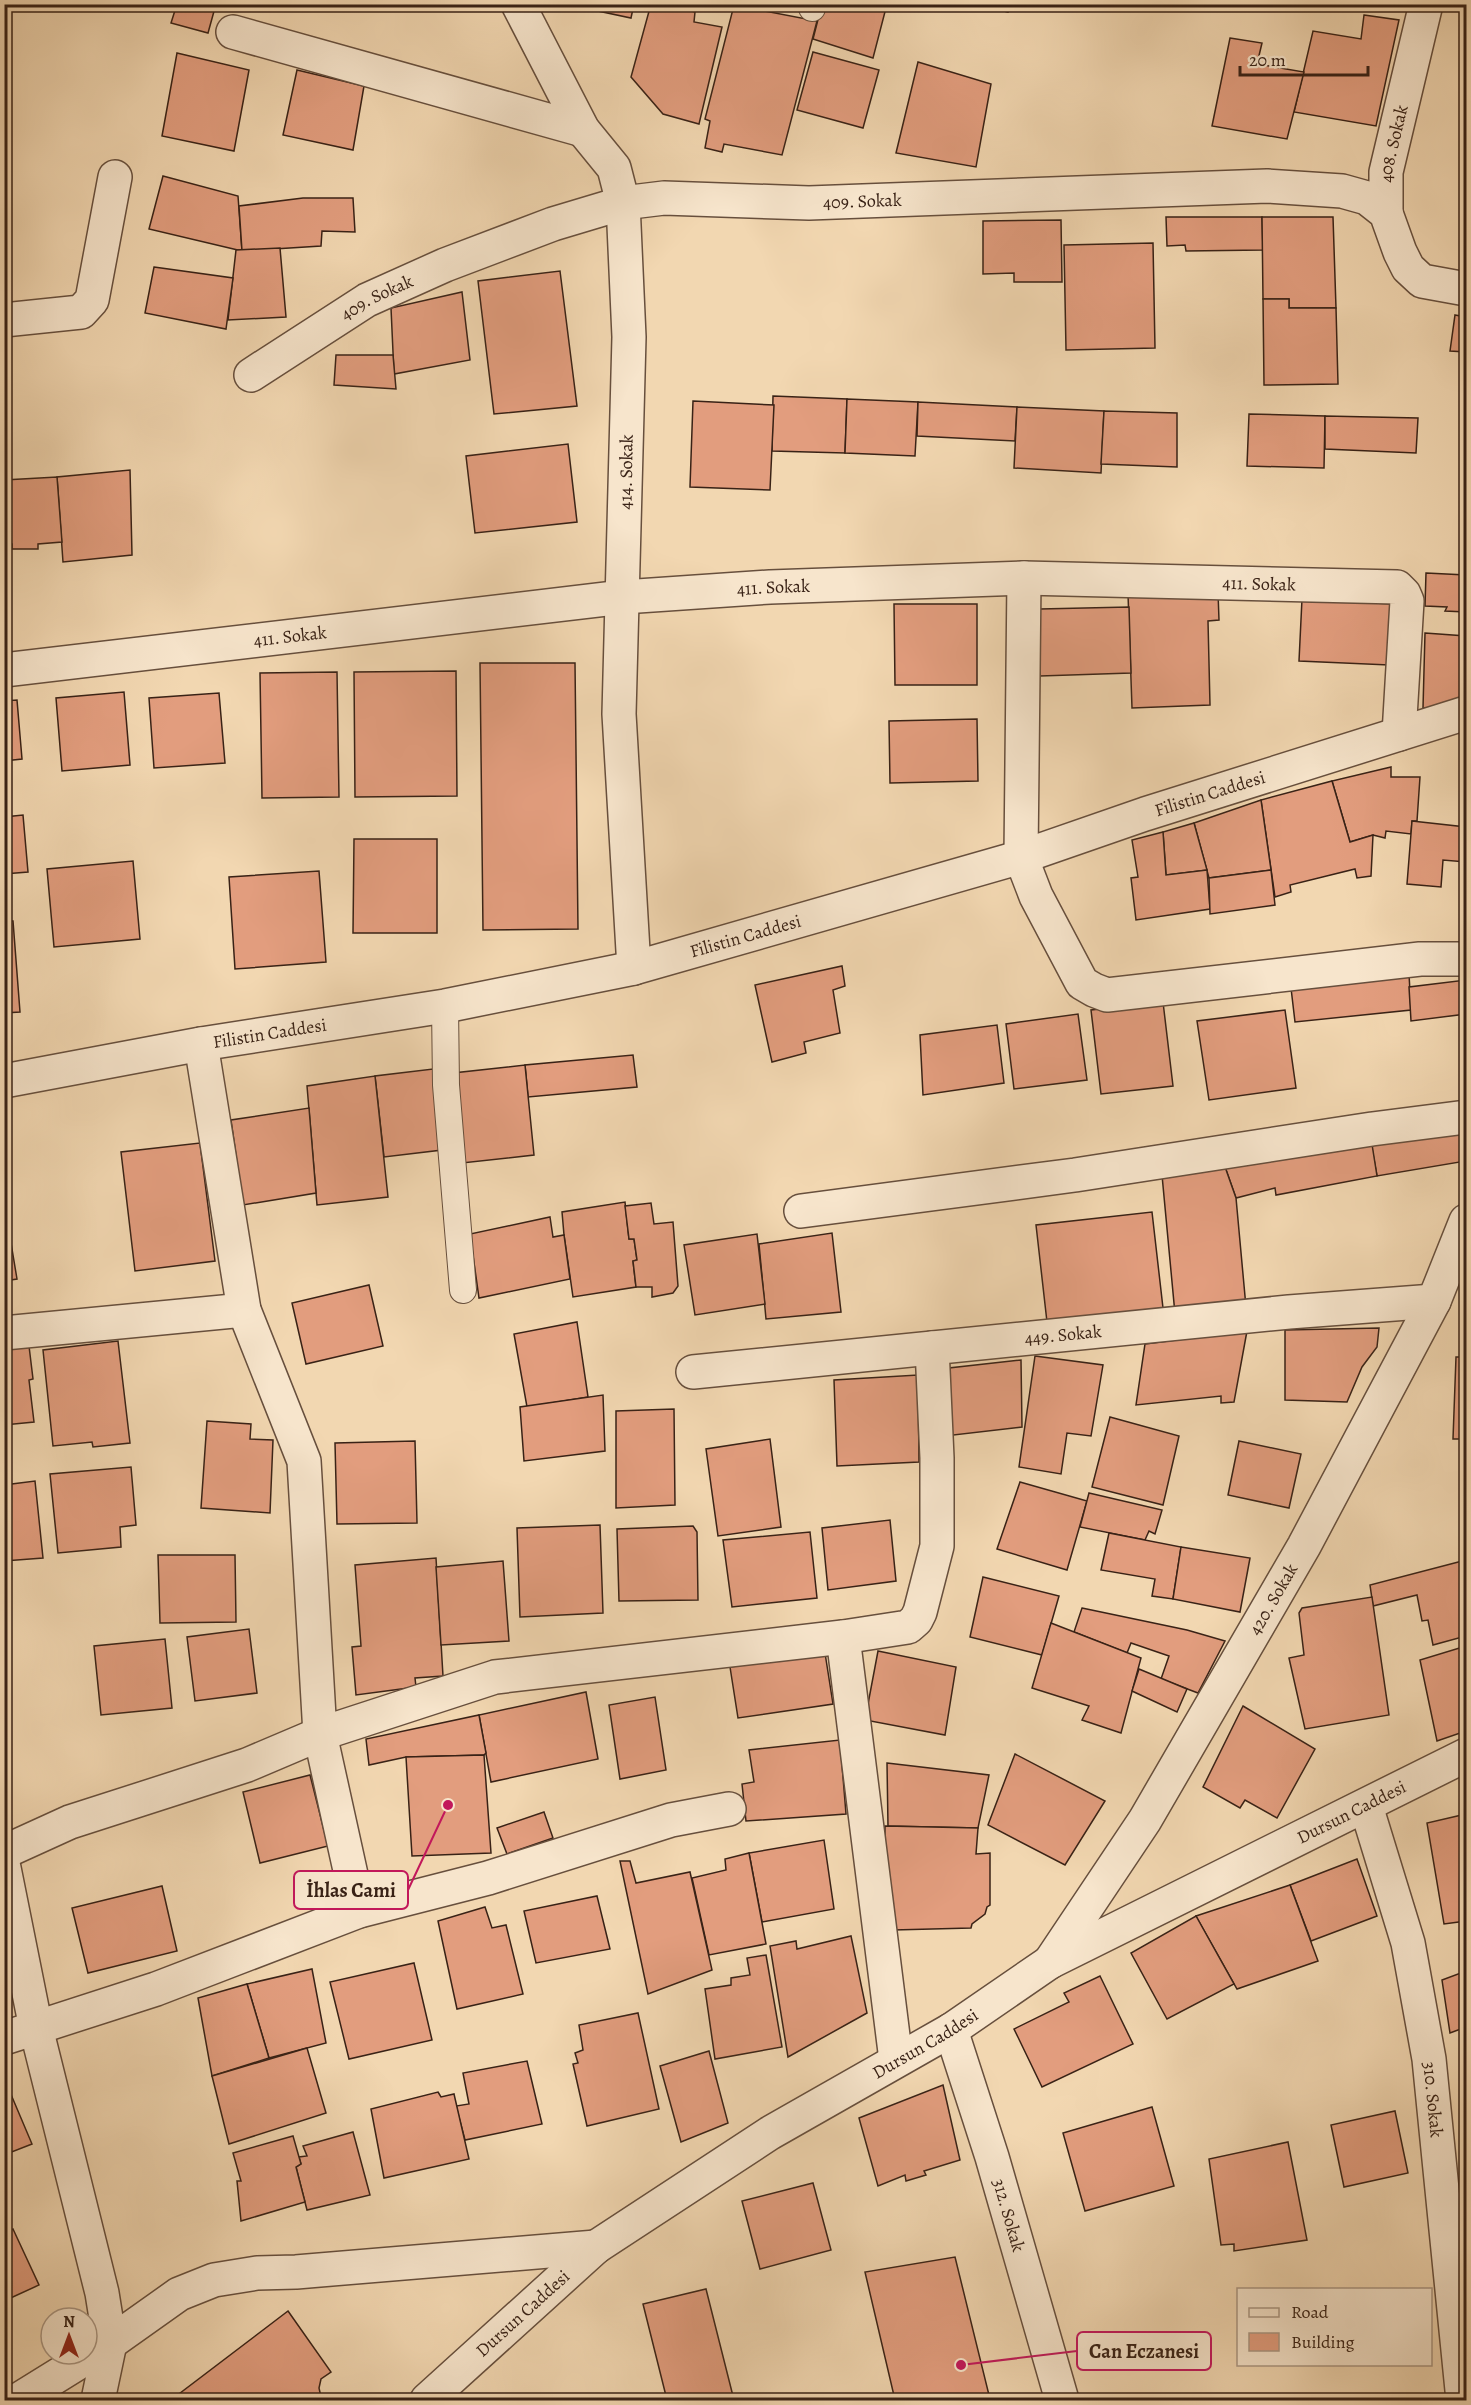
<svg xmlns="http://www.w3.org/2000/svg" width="1471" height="2405" viewBox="0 0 1471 2405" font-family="Alegreya,serif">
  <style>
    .building { fill: #e29d7e; stroke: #392216; stroke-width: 1.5 }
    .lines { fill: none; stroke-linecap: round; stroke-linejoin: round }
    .service-casing { stroke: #674f3d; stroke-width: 28 }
    .minor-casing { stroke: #674f3d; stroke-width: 36 }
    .tertiary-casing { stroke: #674f3d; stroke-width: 36 }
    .service { stroke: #f7e5cc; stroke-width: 26 }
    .minor { stroke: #f7e5cc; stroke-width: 33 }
    .tertiary { stroke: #f7e5cc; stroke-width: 33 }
    .labels { text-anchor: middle; stroke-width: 4.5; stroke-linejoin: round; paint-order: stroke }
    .street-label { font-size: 18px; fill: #392216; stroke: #f7e5cc }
    .leader { fill: none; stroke: #c2185b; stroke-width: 2 }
    .callout-dot { fill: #c2185b; stroke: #f7e5cc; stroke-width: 2 }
    .callout { fill: #f7e5cc; stroke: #c2185b; stroke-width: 2 }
    .callout-label { font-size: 20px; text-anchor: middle; font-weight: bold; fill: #392216 }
  </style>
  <rect width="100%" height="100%" fill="#f2d7b1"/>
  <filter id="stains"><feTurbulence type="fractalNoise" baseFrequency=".00333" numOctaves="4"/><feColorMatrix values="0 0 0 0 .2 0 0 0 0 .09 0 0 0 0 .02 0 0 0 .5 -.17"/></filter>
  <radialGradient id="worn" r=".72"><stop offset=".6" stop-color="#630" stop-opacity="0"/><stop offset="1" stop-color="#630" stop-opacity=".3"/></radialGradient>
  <g class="building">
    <path d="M177,4H216L208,33L171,23Z"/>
    <path d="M565,4H634L631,18Z"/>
    <path d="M651,4H669L695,12L694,22L722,27L699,124L663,114L631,77Z"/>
    <path d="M822,4H887L873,58L813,39Z"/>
    <path d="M975,4H1010L1008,12Z"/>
    <path d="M734,5L817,21L782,155L724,144L722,152L705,148L710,121L705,119Z"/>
    <path d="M1364,15L1399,20L1376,126L1294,112L1313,31L1361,39Z"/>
    <path d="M1230,38L1262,43L1257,64L1304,72L1287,139L1212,126Z"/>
    <path d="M813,52L879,70L863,128L797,110Z"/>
    <path d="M177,53L249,70L234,151L162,136Z"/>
    <path d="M918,62L991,84L976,167L896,153Z"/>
    <path d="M297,70L364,86L353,150L283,135Z"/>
    <path d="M163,176L238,196L242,251L149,229Z"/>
    <path d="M303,198H353L355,232L322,231L321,246L242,251L239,206Z"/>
    <path d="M1166,217H1262L1263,250L1186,251L1185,245L1167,246Z"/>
    <path d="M1262,217H1333L1336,308H1289V299H1263Z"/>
    <path d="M1061,220L1062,282H1014V273L983,274V221Z"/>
    <path d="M1153,243L1155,348L1066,350L1064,245Z"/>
    <path d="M280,248L286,317L228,320L236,250Z"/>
    <path d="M154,267L233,278L226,329L145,313Z"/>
    <path d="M560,271L577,406L494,414L478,281Z"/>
    <path d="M462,292L470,360L394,374L391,308Z"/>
    <path d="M1263,299H1289V308H1336L1338,384L1264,385Z"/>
    <path d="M1455,315L1466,317V352L1450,351Z"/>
    <path d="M336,355H393L396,389L334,385Z"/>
    <path d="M773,396L847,399L845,453L772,451Z"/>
    <path d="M847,399L918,402L915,456L845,453Z"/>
    <path d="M693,401L774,405L770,490L690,487Z"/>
    <path d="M918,402L1017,407L1015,441L917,436Z"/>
    <path d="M1017,407L1104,411L1101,473L1014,468Z"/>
    <path d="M1104,411L1177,413V467L1101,464Z"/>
    <path d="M1249,414L1325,416L1324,468L1247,466Z"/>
    <path d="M1325,416L1418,418L1416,453L1325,449Z"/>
    <path d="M568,444L577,522L475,533L466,456Z"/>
    <path d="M130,470L132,555L63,562L57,477Z"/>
    <path d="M57,477L62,542L38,544V549H12V544L4,545V480Z"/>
    <path d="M1426,573L1466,575V612L1445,611L1447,607L1425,606Z"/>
    <path d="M1218,592L1219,620L1208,621L1210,705L1132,708L1128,594Z"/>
    <path d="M1302,599L1392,604L1389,665L1299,661Z"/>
    <path d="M894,604H977V685H895Z"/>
    <path d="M1129,607L1131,673L1040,676V609Z"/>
    <path d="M1425,633L1466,636V701L1450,708H1423Z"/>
    <path d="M480,663H575L578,929L483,930Z"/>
    <path d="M456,671L457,796L355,797L354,672Z"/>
    <path d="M337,672L339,797L262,798L260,673Z"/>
    <path d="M124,692L130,765L62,771L56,698Z"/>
    <path d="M219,693L225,763L154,768L149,698Z"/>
    <path d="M17,700L22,759L4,761V701Z"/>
    <path d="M977,719L978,781L890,783L889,721Z"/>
    <path d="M1391,767V777H1420L1417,821H1412L1411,834L1386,831L1385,838L1373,835L1350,842L1332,781Z"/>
    <path d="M1332,781L1350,842L1373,835L1371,876L1357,878L1355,869L1290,885L1291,892L1275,897L1261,800Z"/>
    <path d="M1261,800L1271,870L1209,878L1194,823Z"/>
    <path d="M23,815L28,872L4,874V817Z"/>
    <path d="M1412,821L1466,827V862L1443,860L1441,887L1407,884Z"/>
    <path d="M1194,823L1207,870L1166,875L1163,832Z"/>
    <path d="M1163,832L1166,875L1207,870L1210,909L1136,920L1131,878L1138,877L1132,840Z"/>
    <path d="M354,839H437V933H353Z"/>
    <path d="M133,861L140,939L54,947L47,869Z"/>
    <path d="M1271,870L1275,905L1210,914L1209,878Z"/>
    <path d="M319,871L326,962L235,969L229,877Z"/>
    <path d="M4,921H13L20,1012L4,1013Z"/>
    <path d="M842,966L845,986L833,990L840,1033L804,1042L806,1053L772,1062L755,985Z"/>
    <path d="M1409,974L1411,1010L1295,1022L1291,988Z"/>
    <path d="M1466,980V1014L1411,1021L1409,987Z"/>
    <path d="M1163,1002L1173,1086L1101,1094L1091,1010Z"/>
    <path d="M1285,1010L1296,1088L1209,1100L1197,1021Z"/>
    <path d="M1078,1014L1087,1080L1014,1089L1006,1024Z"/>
    <path d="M997,1025L1004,1083L923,1095L920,1035Z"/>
    <path d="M633,1055L637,1087L528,1097L525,1065Z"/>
    <path d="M525,1065L534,1155L462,1163L453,1073Z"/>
    <path d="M433,1069L442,1150L384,1157L375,1076Z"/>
    <path d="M375,1076L388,1197L317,1205L307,1086Z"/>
    <path d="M309,1108L316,1193L243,1205L231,1120Z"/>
    <path d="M1463,1128L1466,1161L1377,1176L1371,1143Z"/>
    <path d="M1371,1138L1377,1176L1276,1195L1275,1188L1236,1198L1224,1164Z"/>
    <path d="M200,1143L215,1261L135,1271L121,1152Z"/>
    <path d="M1224,1164L1236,1198L1246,1307L1175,1314L1162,1175Z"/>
    <path d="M4,1201L17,1279L4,1281Z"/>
    <path d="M625,1202L629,1239H634L637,1260L633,1261L636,1287L573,1297L564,1235L562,1212Z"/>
    <path d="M651,1203L654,1224L673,1222L678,1286L673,1293L652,1297V1287H636L633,1261L637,1260L634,1239H629L625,1206Z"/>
    <path d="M1152,1212L1163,1308L1047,1322L1036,1225Z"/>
    <path d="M550,1217L553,1237L564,1235L570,1279L479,1298L470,1234Z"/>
    <path d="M832,1233L841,1312L766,1319L759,1244Z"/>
    <path d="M757,1234L765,1304L695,1315L684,1245Z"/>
    <path d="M369,1285L383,1346L306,1364L292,1303Z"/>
    <path d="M577,1322L588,1397L527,1407L514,1334Z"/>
    <path d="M1379,1328L1377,1347L1362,1367L1347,1402L1285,1400V1330Z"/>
    <path d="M1247,1331L1234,1402L1221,1403V1396L1136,1405L1145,1344Z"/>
    <path d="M118,1341L130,1443L93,1447L92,1442L53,1446L43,1350Z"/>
    <path d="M29,1346L33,1379L29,1380L34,1422L4,1425V1348Z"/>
    <path d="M1035,1356L1103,1365L1091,1436L1067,1433L1061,1474L1019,1467Z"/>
    <path d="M1456,1357H1466V1439H1453Z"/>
    <path d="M1021,1360L1022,1427L945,1436L940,1369Z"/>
    <path d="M918,1375L919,1462L837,1466L834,1380Z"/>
    <path d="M603,1395L605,1451L524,1461L520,1407Z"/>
    <path d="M674,1409L675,1505L616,1508V1411Z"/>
    <path d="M1110,1417L1179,1436L1163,1505L1092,1487Z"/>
    <path d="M207,1421L251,1424L250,1439L273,1440L270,1513L201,1508Z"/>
    <path d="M770,1439L781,1527L718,1536L706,1449Z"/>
    <path d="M415,1441L417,1523L337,1524L335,1443Z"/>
    <path d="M1239,1441L1301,1454L1289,1508L1228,1495Z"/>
    <path d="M131,1467L136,1525L120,1527L121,1547L58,1553L50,1474Z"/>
    <path d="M35,1481L43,1558L4,1561V1485Z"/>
    <path d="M1020,1482L1087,1501L1067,1570L997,1549Z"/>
    <path d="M1089,1493L1162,1510L1155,1534L1149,1531L1145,1540L1080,1527Z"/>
    <path d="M890,1520L896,1581L828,1590L822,1528Z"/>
    <path d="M600,1525L603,1613L520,1617L517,1528Z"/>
    <path d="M693,1526L697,1532L698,1600L619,1601L617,1529Z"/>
    <path d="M810,1532L817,1598L732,1607L723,1540Z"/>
    <path d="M1109,1533L1181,1547L1173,1599L1152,1596L1155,1579L1101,1570Z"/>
    <path d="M1181,1547L1250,1558L1240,1612L1173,1599Z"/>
    <path d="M158,1555H235L236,1622L160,1623Z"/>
    <path d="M436,1558L443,1676L415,1678L416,1687L356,1695L352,1647L361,1646L355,1565Z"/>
    <path d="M1466,1560V1636L1433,1645L1428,1620L1422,1621L1417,1595L1373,1606L1370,1585Z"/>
    <path d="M503,1561L509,1641L441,1645L436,1567Z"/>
    <path d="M983,1577L1059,1596L1042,1655L970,1637Z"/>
    <path d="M1372,1597L1389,1715L1305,1729L1289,1658L1304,1655L1299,1613L1302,1608Z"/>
    <path d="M1082,1608L1187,1630L1225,1641L1198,1693L1161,1679L1169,1656L1131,1643L1127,1653L1074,1632Z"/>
    <path d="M1051,1623L1141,1658L1121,1733L1082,1720L1089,1706L1032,1688Z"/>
    <path d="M249,1629L257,1693L195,1701L187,1637Z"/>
    <path d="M165,1639L172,1708L101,1715L94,1646Z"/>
    <path d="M1466,1646V1731L1437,1741L1420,1660Z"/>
    <path d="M878,1651L956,1667L945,1735L865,1720Z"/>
    <path d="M825,1653L833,1704L738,1718L730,1667Z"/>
    <path d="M1139,1669L1187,1689L1177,1712L1132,1691Z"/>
    <path d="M586,1692L598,1759L491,1782L479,1715Z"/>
    <path d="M655,1697L666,1770L620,1779L609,1705Z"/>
    <path d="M1243,1706L1315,1749L1277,1818L1245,1800L1240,1808L1203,1787Z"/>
    <path d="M479,1715L486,1753L484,1755L406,1757L369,1765L366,1739Z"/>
    <path d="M840,1740L846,1814L746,1821L742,1784L754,1782L749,1750Z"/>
    <path d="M1015,1754L1105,1801L1065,1865L988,1825Z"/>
    <path d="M484,1755L491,1853L412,1856L406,1757Z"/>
    <path d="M887,1763L989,1775L978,1828L888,1826Z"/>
    <path d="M310,1775L328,1846L260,1863L243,1792Z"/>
    <path d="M544,1812L553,1838L507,1854L497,1828Z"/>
    <path d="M1466,1814V1921L1444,1924L1427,1823Z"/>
    <path d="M885,1826L978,1828L976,1854L990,1853V1905L987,1907L985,1914L972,1924L971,1928L893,1930L884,1900Z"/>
    <path d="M824,1840L834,1909L762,1922L749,1853Z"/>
    <path d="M749,1853L766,1944L709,1955L692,1878L726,1870L725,1859Z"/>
    <path d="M1357,1859L1377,1916L1311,1941L1290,1885Z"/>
    <path d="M620,1861H630L636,1883L690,1872L712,1970L648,1994Z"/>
    <path d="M1290,1885L1318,1961L1237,1989L1196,1916Z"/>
    <path d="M162,1886L177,1951L88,1973L72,1908Z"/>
    <path d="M597,1896L610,1949L536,1963L524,1911Z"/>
    <path d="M485,1907L492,1928L506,1925L523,1994L457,2009L438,1921Z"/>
    <path d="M1196,1916L1234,1984L1167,2019L1131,1953Z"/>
    <path d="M851,1936L867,2013L788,2057L770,1946L796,1941L797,1949Z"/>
    <path d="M766,1955L782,2047L715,2059L705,1989L731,1985V1978L750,1975L747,1958Z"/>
    <path d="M414,1963L432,2040L349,2059L330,1982Z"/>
    <path d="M312,1969L326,2043L269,2058L247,1984Z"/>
    <path d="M1466,1971V2027L1450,2033L1442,1980Z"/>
    <path d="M1100,1976L1133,2044L1042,2087L1014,2029L1069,2002L1064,1993Z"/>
    <path d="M247,1984L269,2058L212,2076L198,1998Z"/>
    <path d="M638,2013L659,2109L587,2126L573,2064L578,2063L575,2053L583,2050L579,2025Z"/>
    <path d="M307,2048L326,2113L229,2144L212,2076Z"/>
    <path d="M709,2051L728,2123L681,2142L660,2066Z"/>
    <path d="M527,2061L542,2124L465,2140L456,2106L469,2104L463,2073Z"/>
    <path d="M4,2078L32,2144L4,2155Z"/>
    <path d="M943,2085L960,2160L924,2171L926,2175L906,2181L905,2175L878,2186L859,2118Z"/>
    <path d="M438,2092L441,2097L454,2094L469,2159L384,2178L371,2109Z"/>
    <path d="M1152,2107L1174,2186L1085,2211L1063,2133Z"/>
    <path d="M1395,2111L1408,2173L1344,2187L1331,2125Z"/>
    <path d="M353,2132L370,2195L307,2210L296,2167L301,2164L299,2157L307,2156L303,2146Z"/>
    <path d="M293,2136L301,2164L296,2167L305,2202L241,2221L237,2181H241L233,2153Z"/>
    <path d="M1288,2142L1307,2240L1234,2251V2244L1221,2245L1209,2159Z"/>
    <path d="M813,2183L831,2250L760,2269L742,2201Z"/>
    <path d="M13,2229L39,2285L4,2301V2233Z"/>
    <path d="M955,2257L989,2395L943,2400H895L865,2272Z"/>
    <path d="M706,2289L734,2400H667L643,2304Z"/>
    <path d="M288,2311L331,2372L321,2379L319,2388L321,2397L316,2400H171Z"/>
  </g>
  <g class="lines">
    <defs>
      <g id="service">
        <path d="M812,8L813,4"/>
        <path d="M445,1006L446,1085L463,1290"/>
      </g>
      <g id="minor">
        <path d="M518,4L583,130L614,168L623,203L629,337L619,714L634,968"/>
        <path d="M233,32L583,130"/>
        <path id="s1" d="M1386,213V172L1426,4"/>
        <path d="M4,320L81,312L92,300L115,177"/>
        <path id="s2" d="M251,375L367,300L445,265L553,224L623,203L664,198L809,203L1267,186L1342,191L1367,198L1386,213L1400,252L1408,268L1422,281L1466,289"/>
        <path d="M1024,578L1021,857L1036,896L1082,983L1094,990L1107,995L1420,959H1466"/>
        <path id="s3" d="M4,670L623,597L770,587L1024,578L1397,587L1404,594L1407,601L1399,734"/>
        <path d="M201,1044L244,1310L304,1461L320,1734L359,1911"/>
        <path d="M801,1211L1075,1175L1372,1129L1466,1117"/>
        <path d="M4,1333L244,1310"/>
        <path id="s4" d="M693,1372L1289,1312L1434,1301"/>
        <path d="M843,1637L896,2060"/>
        <path id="s5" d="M1366,1806L1408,1943L1429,2059L1463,2400"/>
        <path d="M4,1852L70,1822L247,1765L320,1734L495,1677L843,1637L908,1627L916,1620L920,1612L937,1546V1458L932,1348"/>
        <path d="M4,1868L36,2028L102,2293L110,2343L98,2400"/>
        <path id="s6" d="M1050,1962L1145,1820L1304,1546L1434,1301L1466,1221"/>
        <path id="s7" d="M951,2030L992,2157L1062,2400"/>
        <path d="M4,2038L156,1989L359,1911L488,1878L671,1820L729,1809"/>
        <path d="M18,2400L110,2343L179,2294L214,2280L257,2273L296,2272L596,2247"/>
      </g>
      <g id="tertiary">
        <path id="s8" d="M4,1081L201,1044L445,1006L634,968L1021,857L1145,814L1466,713"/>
        <path id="s9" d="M427,2400L596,2247L770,2133L951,2030L1050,1962L1466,1755"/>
      </g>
    </defs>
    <use href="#service" class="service-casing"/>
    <use href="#minor" class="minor-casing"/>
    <use href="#tertiary" class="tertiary-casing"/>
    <use href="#service" class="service"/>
    <use href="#minor" class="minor"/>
    <use href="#tertiary" class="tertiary"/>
  </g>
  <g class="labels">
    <g class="street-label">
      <text dy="6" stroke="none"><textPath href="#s1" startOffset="70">408. Sokak</textPath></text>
      <text dy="6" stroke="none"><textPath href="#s2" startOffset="652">409. Sokak</textPath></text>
      <text dy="6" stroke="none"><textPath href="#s2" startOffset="148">409. Sokak</textPath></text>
      <text transform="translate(626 472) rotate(-89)" y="6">414. Sokak</text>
      <text dy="6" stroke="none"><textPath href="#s3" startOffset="1260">411. Sokak</textPath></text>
      <text dy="6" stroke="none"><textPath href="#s3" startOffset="774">411. Sokak</textPath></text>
      <text dy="6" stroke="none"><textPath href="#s3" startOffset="288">411. Sokak</textPath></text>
      <text dy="6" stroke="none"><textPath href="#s8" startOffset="1242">Filistin Caddesi</textPath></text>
      <text dy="6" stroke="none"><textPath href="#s8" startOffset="756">Filistin Caddesi</textPath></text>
      <text dy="6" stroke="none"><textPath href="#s8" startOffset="270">Filistin Caddesi</textPath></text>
      <text dy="6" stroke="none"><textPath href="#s4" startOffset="372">449. Sokak</textPath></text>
      <text dy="6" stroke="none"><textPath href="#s6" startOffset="426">420. Sokak</textPath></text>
      <text dy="6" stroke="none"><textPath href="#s9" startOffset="1101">Dursun Caddesi</textPath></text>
      <text dy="6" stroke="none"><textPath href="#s9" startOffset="615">Dursun Caddesi</textPath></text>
      <text dy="6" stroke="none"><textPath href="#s5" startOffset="302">310. Sokak</textPath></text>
      <text dy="6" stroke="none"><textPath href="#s7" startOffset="194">312. Sokak</textPath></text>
      <text dy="6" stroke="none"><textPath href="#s9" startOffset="129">Dursun Caddesi</textPath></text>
    </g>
  </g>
  <path class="leader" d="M448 1805L408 1890M961 2365L1077 2351"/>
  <g class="callout-dot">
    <circle cx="448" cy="1805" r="6"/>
    <circle cx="961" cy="2365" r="6"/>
  </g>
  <g class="callout">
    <rect x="294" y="1871" width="114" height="38" rx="6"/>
    <rect x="1077" y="2332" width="134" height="38" rx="6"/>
  </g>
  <g class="callout-label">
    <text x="351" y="1897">İhlas Cami</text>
    <text x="1144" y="2358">Can Eczanesi</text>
  </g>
  <rect width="1471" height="2405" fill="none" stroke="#f2d7b1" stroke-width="24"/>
  <rect x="6" y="6" width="1459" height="2393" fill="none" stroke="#392216" stroke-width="3"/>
  <rect x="12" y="12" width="1447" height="2381" fill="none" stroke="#392216" stroke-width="1.5"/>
  <rect x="1237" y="2288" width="195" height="78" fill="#f7e5cc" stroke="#ab9783" stroke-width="1.5"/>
  <rect x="1249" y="2308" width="30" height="9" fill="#f7e5cc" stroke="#ab9783" stroke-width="1.5"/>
  <text x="1291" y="2318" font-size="18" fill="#392216">Road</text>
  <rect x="1249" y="2333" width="30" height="18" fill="#e29d7e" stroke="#ab9783" stroke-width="1.5"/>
  <text x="1291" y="2348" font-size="18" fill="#392216">Building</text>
  <g transform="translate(69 2336)"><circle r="28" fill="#f7e5cc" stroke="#ab9783" stroke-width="1.5"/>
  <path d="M0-4.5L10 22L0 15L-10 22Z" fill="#8f2418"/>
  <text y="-9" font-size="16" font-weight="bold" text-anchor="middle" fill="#392216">N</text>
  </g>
  <path d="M1240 66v9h128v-9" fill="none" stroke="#392216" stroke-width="3"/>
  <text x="1249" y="66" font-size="18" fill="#392216" stroke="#f7e5cc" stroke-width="4.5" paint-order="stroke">20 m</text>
  <rect width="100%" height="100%" filter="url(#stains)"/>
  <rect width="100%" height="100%" fill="url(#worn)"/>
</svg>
